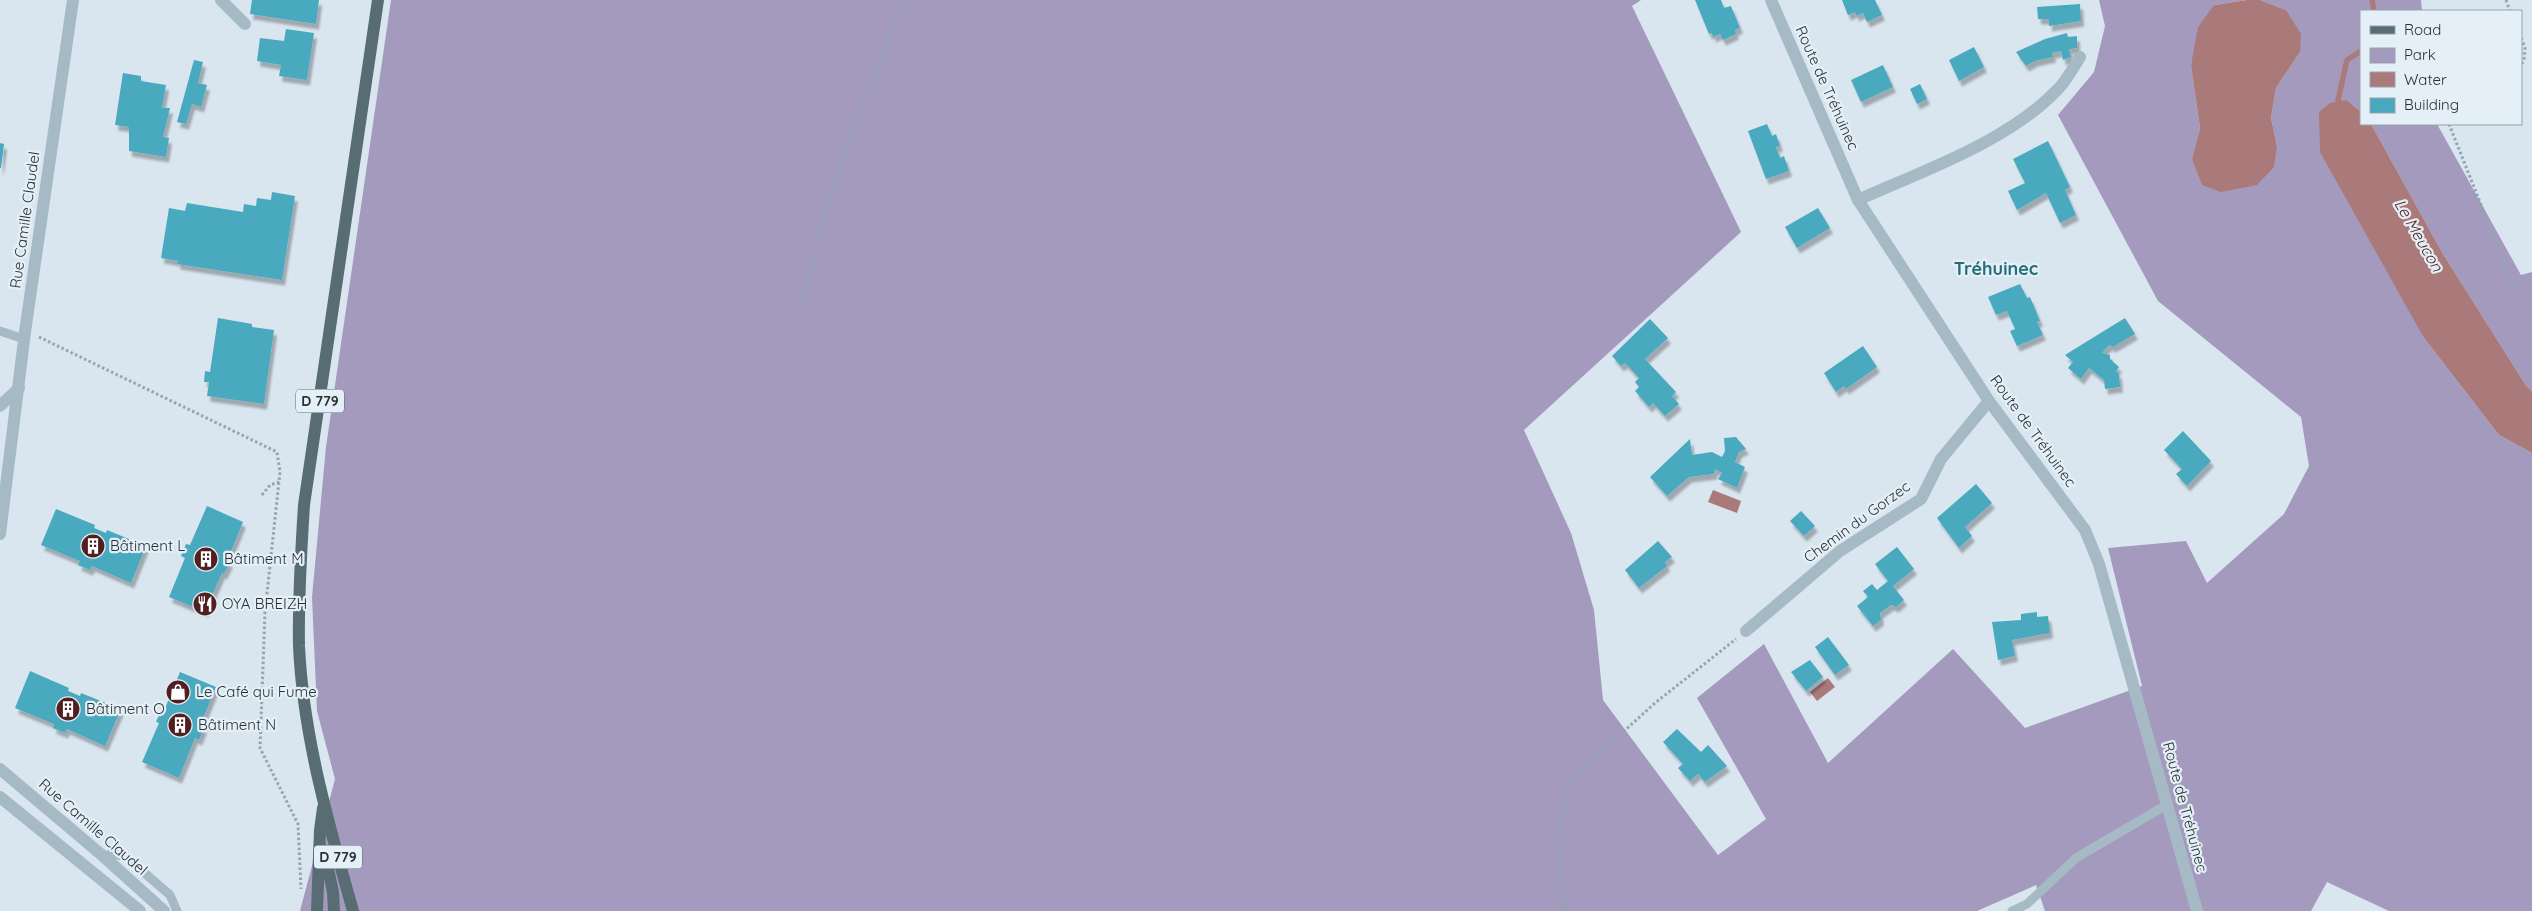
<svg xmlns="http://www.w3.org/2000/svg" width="2532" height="911" viewBox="0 0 2532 911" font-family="Quicksand,sans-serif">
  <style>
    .green { fill: #a49abd }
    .water { fill: #aa7a7b }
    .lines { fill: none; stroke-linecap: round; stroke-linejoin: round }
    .stream { stroke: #aa7a7b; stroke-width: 5.5 }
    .building { fill: #48a9be; filter: url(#shadow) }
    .path { stroke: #90a6b2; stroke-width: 3; stroke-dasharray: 2.5 2.5; stroke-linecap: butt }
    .lane { stroke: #a6bac6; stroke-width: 9 }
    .street { stroke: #a6bac6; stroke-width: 12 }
    .primary { stroke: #586c74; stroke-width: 12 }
    .labels { text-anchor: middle; stroke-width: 4.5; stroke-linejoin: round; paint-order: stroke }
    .shield { fill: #e5eff7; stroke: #5f696e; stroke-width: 1 }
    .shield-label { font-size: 14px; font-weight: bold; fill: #263033 }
    .street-label { font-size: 15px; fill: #263033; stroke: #e5eff7 }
    .poi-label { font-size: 15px; fill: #263033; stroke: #e5eff7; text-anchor: start }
    .water-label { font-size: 16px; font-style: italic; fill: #511f1f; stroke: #e5eff7 }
    .quarter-label { font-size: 18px; font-weight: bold; fill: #256d7c; stroke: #e5eff7 }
  </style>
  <defs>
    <filter id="shadow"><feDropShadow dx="3" dy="5.5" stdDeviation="1" flood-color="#0004"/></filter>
  </defs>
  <rect width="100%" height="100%" fill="#d9e5ef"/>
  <g class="green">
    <path d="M391,0H1641L1632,6L1741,232L1524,430L1571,533L1594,610L1603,700L1718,855L1766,819L1697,698L1764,644L1828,763L1953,649L2025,728L2142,686L2108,548L2186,541L2207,583L2284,514L2309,466L2301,417L2158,301L2058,115L2094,72L2105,26L2099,0H2247L2214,5L2191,64L2200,128L2192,160L2277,146L2271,118L2276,88L2300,52L2286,10L2260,0H2421L2422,11H2361V112L2347,100L2424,338L2499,435L2532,453V911H2389L2327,882L2311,911H2045L2036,885L1977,911H300L335,779L317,711L312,597L326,447Z"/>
    <path d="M2371,124H2437L2521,275L2532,272V391L2527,387L2443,254Z"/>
  </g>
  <g class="water">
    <path d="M2247,0H2260L2286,10L2301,34L2300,52L2276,88L2271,118L2277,146L2274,167L2257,185L2221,192L2202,185L2192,159L2200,128L2191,65L2198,27L2214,5Z"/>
    <path d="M2347,100L2361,112V124H2371L2443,254L2527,387L2532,391V453L2499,435L2424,338L2320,152L2319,112L2330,103Z"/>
    <path d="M1713,490L1741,501L1737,513L1708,502Z"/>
    <path d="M1828,678L1835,687L1817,701L1810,692Z"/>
  </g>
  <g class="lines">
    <g class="stream">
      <path d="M2372,0L2374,11"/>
      <path d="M2341,107L2338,100L2347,60L2361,51"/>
    </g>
  </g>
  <g class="building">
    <path d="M252,0H319L316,24L250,14Z"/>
    <path d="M1695,0H1721L1724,8L1731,6L1740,28L1735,30L1736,34L1723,40L1720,34L1713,37L1712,33L1709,34Z"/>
    <path d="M1842,0H1875L1882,15L1867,22L1863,13L1856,16L1855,12L1848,15Z"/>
    <path d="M2080,4L2081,21L2049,26V19H2038L2037,7Z"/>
    <path d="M286,29L314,33L307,80L279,76L281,65L257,61L260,38L284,41Z"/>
    <path d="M2067,33L2068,37L2077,36V48L2069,49L2071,57L2063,60L2061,51L2052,53L2053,57L2035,61L2026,66L2016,52L2045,39Z"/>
    <path d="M1974,47L1984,67L1959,81L1949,60Z"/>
    <path d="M194,60L203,62L198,83L207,85L201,107L192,104L186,124L177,122Z"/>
    <path d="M1883,65L1893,87L1861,102L1851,80Z"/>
    <path d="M123,73L141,76V81L166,85L162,108H170L163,137L169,138L166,157L129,151V127L115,125Z"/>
    <path d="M1920,84L1927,99L1917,104L1910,89Z"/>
    <path d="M1767,124L1772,136L1776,134L1780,146L1776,147L1780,158L1784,156L1789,171L1766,179L1748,131Z"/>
    <path d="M2048,141L2070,187L2065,190L2076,215L2060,223L2046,193L2017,210L2008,191L2025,183L2013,159Z"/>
    <path d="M0,143L4,144L1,168H0Z"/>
    <path d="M272,192L295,196L282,280L177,264L178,261L161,258L169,208L185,211L187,203L243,212L244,204L256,206L257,198L271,200Z"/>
    <path d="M1818,208L1830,228L1797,248L1785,227Z"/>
    <path d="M2020,284L2027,298L2030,297L2040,321L2037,322L2043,335L2017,346L2010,331L2015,329L2007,311L1996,315L1988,297Z"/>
    <path d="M218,318L252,324V327L274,330L264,404L207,396L209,382H204L205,371L210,372Z"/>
    <path d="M2125,318L2135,334L2113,347L2109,345L2102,353L2110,355V359L2119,367L2116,371L2119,374L2120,387L2105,389L2104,380L2089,368L2081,379L2068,368L2073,362L2065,355Z"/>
    <path d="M1650,319L1668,338L1645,359L1676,392L1672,396L1679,404L1665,416L1653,403L1649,407L1635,391L1639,387L1635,382L1639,378L1625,363L1621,366L1612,356Z"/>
    <path d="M1863,346L1877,367L1846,389L1844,386L1836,392L1824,373Z"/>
    <path d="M2183,431L2211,461L2187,486L2176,474L2182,469L2164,450Z"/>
    <path d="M1736,437L1746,449L1739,452L1735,462L1745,467L1737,488L1718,479L1722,473L1715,469L1714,474L1689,477L1667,496L1650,477L1690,439L1692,455L1712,452L1722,457L1725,451L1724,438Z"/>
    <path d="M1976,484L1992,503L1965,527L1972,536L1959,548L1937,518Z"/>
    <path d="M207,506L243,522L227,561L230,562L224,574L222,573L205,612L169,597L185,558L181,556L186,544L190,545Z"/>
    <path d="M56,509L95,525L94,528L106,533L107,530L146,546L131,583L92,566L90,570L78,565L80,561L41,545Z"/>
    <path d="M1801,511L1815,526L1804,536L1790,521Z"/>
    <path d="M1658,541L1672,557L1665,562L1667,566L1639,588L1625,570Z"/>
    <path d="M1897,547L1914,569L1893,586L1904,600L1896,607L1891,605L1880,613L1881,620L1873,626L1857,606L1868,597L1863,591L1872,584L1877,590L1888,581L1875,564Z"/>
    <path d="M2037,612V617L2048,616L2050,633L2012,640L2015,656L1998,660L1992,622L2021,620V614Z"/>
    <path d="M1828,637L1849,665L1835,675L1815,647Z"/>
    <path d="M1810,660L1823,677L1806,691L1791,672Z"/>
    <path d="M30,671L69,688L68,691L80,696L81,693L121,709L105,746L67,729L65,733L53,728L54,724L15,708Z"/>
    <path d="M180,672L216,687L200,726L204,728L199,740L195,738L179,778L142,762L159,723L156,722L161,710L164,711Z"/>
    <path d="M1677,729L1701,752L1708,745L1727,766L1705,782L1698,774L1690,781L1678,768L1683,764L1663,742Z"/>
  </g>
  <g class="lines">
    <g class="path">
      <path d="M2506,0L2510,11"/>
      <path d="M2521,38L2525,48L2524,61L2521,64"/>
      <path d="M2449,124L2512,283L2532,299"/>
      <path d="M798,312L838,169L905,0"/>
      <path d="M39,337L277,452L280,472L265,612L260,748L298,824L301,889"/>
      <path d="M262,495L270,485L279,482"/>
      <path d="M1565,911L1557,843L1569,781L1655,703L1736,639"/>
    </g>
    <g class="lane">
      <path d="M0,331L24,339"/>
      <path d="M103,856L113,854L126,857L170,895L177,911"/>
      <path d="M2012,911L2027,904L2076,858L2168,804"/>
    </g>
    <g class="street">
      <path d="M221,0L245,24"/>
      <path d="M1771,0L1858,200L1989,401L2085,530L2099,564L2197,911"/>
      <path d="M1858,200C1922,171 2007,142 2056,91C2066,82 2073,68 2080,57"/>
      <path d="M0,406L19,388"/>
      <path d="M0,534L25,332L73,0"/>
      <path d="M1746,631L1840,551L1921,499L1941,459L1989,401"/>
      <path d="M0,769L103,856L164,911"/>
      <path d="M0,797L140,911"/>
    </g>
    <g class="primary">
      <path d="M324,850L333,892L334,911"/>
      <path d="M317,911L320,830L323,808"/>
      <path d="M353,911C329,825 303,736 299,646C298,599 301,552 304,505L378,0"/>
    </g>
  </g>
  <defs>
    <symbol id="building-disc" viewBox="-11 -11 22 22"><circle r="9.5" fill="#511f1f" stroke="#e5eff7"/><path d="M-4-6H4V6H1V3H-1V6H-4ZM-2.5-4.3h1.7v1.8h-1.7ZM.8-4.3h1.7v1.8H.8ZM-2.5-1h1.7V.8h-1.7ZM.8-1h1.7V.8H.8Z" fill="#fff"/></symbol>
    <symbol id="restaurant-disc" viewBox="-11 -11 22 22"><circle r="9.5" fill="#511f1f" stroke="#e5eff7"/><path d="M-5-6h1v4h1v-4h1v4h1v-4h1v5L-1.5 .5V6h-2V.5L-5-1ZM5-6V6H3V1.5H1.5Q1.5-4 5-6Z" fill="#fff"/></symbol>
    <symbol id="shop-disc" viewBox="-11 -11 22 22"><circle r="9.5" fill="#511f1f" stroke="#e5eff7"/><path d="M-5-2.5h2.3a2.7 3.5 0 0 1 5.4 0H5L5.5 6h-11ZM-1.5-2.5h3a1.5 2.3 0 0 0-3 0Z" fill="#fff"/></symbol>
  </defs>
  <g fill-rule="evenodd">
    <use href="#building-disc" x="79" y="532" width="28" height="28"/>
    <use href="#building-disc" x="192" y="545" width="28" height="28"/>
    <use href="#restaurant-disc" x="191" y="590" width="28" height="28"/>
    <use href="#shop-disc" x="164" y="678" width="28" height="28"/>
    <use href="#building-disc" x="54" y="695" width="28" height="28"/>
    <use href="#building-disc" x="166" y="711" width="28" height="28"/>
  </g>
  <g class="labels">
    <g class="shield">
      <rect x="296" y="389.5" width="48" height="23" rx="4"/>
      <rect x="314" y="845.5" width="48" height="23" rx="4"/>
    </g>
    <g class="shield-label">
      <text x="320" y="406">D 779</text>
      <text x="338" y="862">D 779</text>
    </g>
    <g class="street-label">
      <text transform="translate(1827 88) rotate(66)" y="5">Route de Tréhuinec</text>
      <text transform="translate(25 220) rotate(-82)" y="5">Rue Camille Claudel</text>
      <text transform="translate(2033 431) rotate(54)" y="5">Route de Tréhuinec</text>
      <text transform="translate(1857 522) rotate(-36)" y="5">Chemin du Gorzec</text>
      <text transform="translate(2185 807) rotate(75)" y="5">Route de Tréhuinec</text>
      <text transform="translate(93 827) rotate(41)" y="5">Rue Camille Claudel</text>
    </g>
    <g class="poi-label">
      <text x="110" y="551">Bâtiment L</text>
      <text x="224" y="564">Bâtiment M</text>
      <text x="222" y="609">OYA BREIZH</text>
      <text x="196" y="697">Le Café qui Fume</text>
      <text x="86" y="714">Bâtiment O</text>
      <text x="198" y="730">Bâtiment N</text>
    </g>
    <g class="water-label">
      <text transform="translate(2419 235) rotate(60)" y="6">Le Meucon</text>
    </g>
    <g class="quarter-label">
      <text x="1996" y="275">Tréhuinec</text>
    </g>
  </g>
  <rect x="2360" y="10" width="162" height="115" fill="#e5eff7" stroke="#99a3a9"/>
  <rect x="2370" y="26" width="25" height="8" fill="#586c74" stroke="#99a3a9"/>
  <text x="2404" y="35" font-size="15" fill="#263033">Road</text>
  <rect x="2370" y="48" width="25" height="15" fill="#a49abd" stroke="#99a3a9"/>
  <text x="2404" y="60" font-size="15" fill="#263033">Park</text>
  <rect x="2370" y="72" width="25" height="15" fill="#aa7a7b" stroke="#99a3a9"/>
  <text x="2404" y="85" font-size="15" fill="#263033">Water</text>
  <rect x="2370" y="98" width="25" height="15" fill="#48a9be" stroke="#99a3a9"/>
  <text x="2404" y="110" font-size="15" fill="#263033">Building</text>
</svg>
